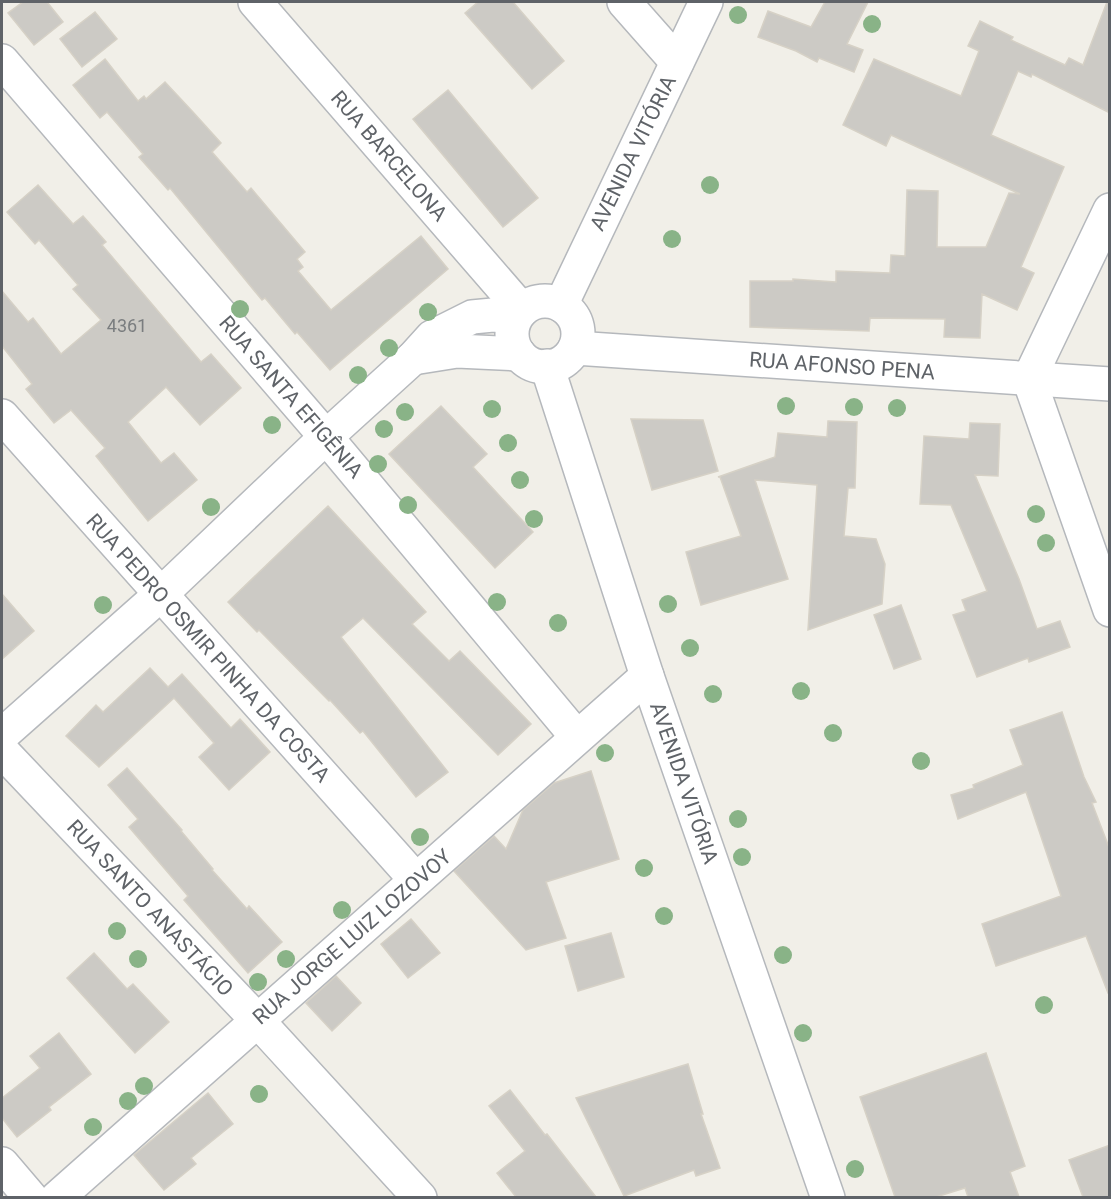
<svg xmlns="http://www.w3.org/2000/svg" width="1111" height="1199" viewBox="0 0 1111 1199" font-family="Roboto,sans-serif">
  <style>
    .building { fill: #cccac5; stroke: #d6d1c6; stroke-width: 1.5 }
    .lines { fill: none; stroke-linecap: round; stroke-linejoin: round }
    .minor-casing { stroke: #b5b8bc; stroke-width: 36 }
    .minor { stroke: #fff; stroke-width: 33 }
    .tree { fill: #89b387 }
    .labels { text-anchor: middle; stroke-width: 5; stroke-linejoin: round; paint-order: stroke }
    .number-label { font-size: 18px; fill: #7a7d7f }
    .street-label { font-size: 21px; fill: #5f6368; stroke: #fff }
  </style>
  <rect width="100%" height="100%" fill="#f1efe8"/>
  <g class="building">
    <path d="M23,2H47L63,22L34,45L8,13Z"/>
    <path d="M478,2H513L564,61L532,89L465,13Z"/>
    <path d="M825,2H868L847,44L863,50L854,72L819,58L817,62L796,51L758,37L768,11L811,27Z"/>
    <path d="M1107,2H1110V113L1032,74L1031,77L1018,71L991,135L1064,167L1021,267L1034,273L1017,310L982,294L980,338L944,337L945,319L870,318L869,331L750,327V281H793V279L836,282V271L890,273L891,255L905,256L907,190L938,191L937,247H986L1009,193L1020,194L891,135L886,146L843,125L874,59L961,96L979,51L968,46L980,21L1013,37L1011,40L1065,65L1069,58L1083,65Z"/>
    <path d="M95,12L117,39L82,67L60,39Z"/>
    <path d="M105,59L138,101L144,96L146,99L165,82L193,112L221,143L212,152L247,192L251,188L305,252L297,259L303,267L298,271L331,310L421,236L448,269L330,370L297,332L295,334L265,298L262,300L170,188L168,190L139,157L143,154L107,112L100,118L73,85Z"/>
    <path d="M448,90L538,198L503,227L413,119Z"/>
    <path d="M38,185L73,224L83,216L106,242L102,245L201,362L211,354L241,388L200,425L166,387L128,422L161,463L174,453L197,480L148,521L96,456L105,448L71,410L54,423L26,389L32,384L2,346V291L28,322L33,318L61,354L101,320L73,289L78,285L39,240L35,244L7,212Z"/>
    <path d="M441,406L487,454L473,467L533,532L495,568L389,454Z"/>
    <path d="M631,419L703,420L718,471L652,490Z"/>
    <path d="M828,421L857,422L855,488H848L844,536L876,539L885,564L882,604L808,630L817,485L755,480L788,579L701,605L686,552L741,536L720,477H718L775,457L778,433L827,437Z"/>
    <path d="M970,423L1000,424L998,476L975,475L1019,579L1037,629L1060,621L1070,647L1029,662L1028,658L977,677L953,615L966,611L962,600L987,591L951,505L920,504L924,436L969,439Z"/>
    <path d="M328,506L426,612L412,624L449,661L460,651L531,724L498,755L363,618L341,637L448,772L416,797L363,731L360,733L330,700L329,701L259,630L257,632L228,602Z"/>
    <path d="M2,594L34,631L2,659Z"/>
    <path d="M901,605L921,659L894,669L874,615Z"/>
    <path d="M150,668L168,687L182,674L231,728L240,719L270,752L229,790L199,757L214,743L174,698L99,767L66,736L96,705L103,712Z"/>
    <path d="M1062,712L1084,777L1096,802L1092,803L1110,850V992L1108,993L1086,936L996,966L982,924L1061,896L1026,792L958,819L951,795L974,788L973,785L1023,765L1010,730Z"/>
    <path d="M127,768L182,830L181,831L213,869L212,870L247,909L249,906L282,942L248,973L184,900L188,896L129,827L138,819L108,785Z"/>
    <path d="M591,771L619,859L546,882L566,938L526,950L454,871L494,836L506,849L523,810L554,783Z"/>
    <path d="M411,919L440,953L408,978L381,944Z"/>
    <path d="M611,933L624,977L578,991L565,946Z"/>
    <path d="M94,953L127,989L133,984L169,1022L135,1053L67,978Z"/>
    <path d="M336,976L361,1003L332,1031L306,1003Z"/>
    <path d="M59,1033L91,1074L49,1107L51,1110L17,1137L2,1118V1098L40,1068L30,1056Z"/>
    <path d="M986,1053L1025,1166L1010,1172L1019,1197H968L965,1188L936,1197H895L860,1097Z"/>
    <path d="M688,1064L703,1114H701L720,1168L696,1176L694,1170L624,1196L576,1098Z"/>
    <path d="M510,1090L545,1135L547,1134L596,1197H516L497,1173L525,1151L489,1106Z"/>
    <path d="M208,1093L233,1124L191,1158L196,1164L164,1190L134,1155Z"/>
    <path d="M1110,1145V1197H1083L1069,1160Z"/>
  </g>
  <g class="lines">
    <defs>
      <g id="minor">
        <path d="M255,2L522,310"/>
        <path d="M624,2L677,62"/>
        <path d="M2,61L326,437L577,737"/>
        <path d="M1110,210L1029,379L1110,610"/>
        <circle cx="545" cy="334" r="33"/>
        <path d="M561,305L706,2"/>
        <path d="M575,348L1110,384"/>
        <path d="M413,358L457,351L519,354"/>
        <path d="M547,366L647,676L828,1198"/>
        <path d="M2,416L416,880"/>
        <path d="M2,735L160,595L326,437L413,358L432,337L472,317L493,315L516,317"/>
        <path d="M2,751L257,1020L420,1198"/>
        <path d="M2,1164L31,1198"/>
        <path d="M57,1198L647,676"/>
      </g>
    </defs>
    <use href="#minor" class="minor-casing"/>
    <use href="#minor" class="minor"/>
  </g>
  <g class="tree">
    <circle cx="738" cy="15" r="9"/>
    <circle cx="872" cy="24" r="9"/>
    <circle cx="710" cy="185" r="9"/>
    <circle cx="672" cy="239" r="9"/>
    <circle cx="240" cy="309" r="9"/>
    <circle cx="428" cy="312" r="9"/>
    <circle cx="389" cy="348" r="9"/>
    <circle cx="358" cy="375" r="9"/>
    <circle cx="786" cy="406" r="9"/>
    <circle cx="854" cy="407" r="9"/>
    <circle cx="897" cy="408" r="9"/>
    <circle cx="492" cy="409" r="9"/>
    <circle cx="405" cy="412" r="9"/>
    <circle cx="272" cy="425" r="9"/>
    <circle cx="384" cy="429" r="9"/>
    <circle cx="508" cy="443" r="9"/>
    <circle cx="378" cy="464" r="9"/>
    <circle cx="520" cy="480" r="9"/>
    <circle cx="408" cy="505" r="9"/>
    <circle cx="211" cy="507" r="9"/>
    <circle cx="1036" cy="514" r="9"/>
    <circle cx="534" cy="519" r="9"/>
    <circle cx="1046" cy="543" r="9"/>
    <circle cx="497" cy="602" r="9"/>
    <circle cx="668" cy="604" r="9"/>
    <circle cx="103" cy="605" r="9"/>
    <circle cx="558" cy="623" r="9"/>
    <circle cx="690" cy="648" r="9"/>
    <circle cx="801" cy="691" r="9"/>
    <circle cx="713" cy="694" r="9"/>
    <circle cx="833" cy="733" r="9"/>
    <circle cx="605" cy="753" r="9"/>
    <circle cx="921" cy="761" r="9"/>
    <circle cx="738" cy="819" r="9"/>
    <circle cx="420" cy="837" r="9"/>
    <circle cx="742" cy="857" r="9"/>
    <circle cx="644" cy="868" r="9"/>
    <circle cx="342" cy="910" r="9"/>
    <circle cx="664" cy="916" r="9"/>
    <circle cx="117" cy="931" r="9"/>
    <circle cx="783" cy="955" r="9"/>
    <circle cx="138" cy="959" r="9"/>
    <circle cx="286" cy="959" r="9"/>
    <circle cx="258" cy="982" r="9"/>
    <circle cx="1044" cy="1005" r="9"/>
    <circle cx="803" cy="1033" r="9"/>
    <circle cx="144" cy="1086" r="9"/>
    <circle cx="259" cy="1094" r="9"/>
    <circle cx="128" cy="1101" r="9"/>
    <circle cx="93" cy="1127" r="9"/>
    <circle cx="855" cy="1169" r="9"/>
  </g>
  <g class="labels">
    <g class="number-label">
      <text x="127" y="332">4361</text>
    </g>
    <g class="street-label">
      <text transform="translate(633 153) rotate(-64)" y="7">AVENIDA VITÓRIA</text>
      <text transform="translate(389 156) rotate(49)" y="7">RUA BARCELONA</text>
      <text transform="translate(842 366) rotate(4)" y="7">RUA AFONSO PENA</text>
      <text transform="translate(291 397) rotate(49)" y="7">RUA SANTA EFIGÊNIA</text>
      <text transform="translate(208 648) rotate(48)" y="7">RUA PEDRO OSMIR PINHA DA COSTA</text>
      <text transform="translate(684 783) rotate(71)" y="7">AVENIDA VITÓRIA</text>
      <text transform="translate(150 908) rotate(47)" y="7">RUA SANTO ANASTÁCIO</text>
      <text transform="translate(352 937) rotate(-41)" y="7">RUA JORGE LUIZ LOZOVOY</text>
    </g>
  </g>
  <rect width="1111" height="1199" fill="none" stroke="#5f6368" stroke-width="6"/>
</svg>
